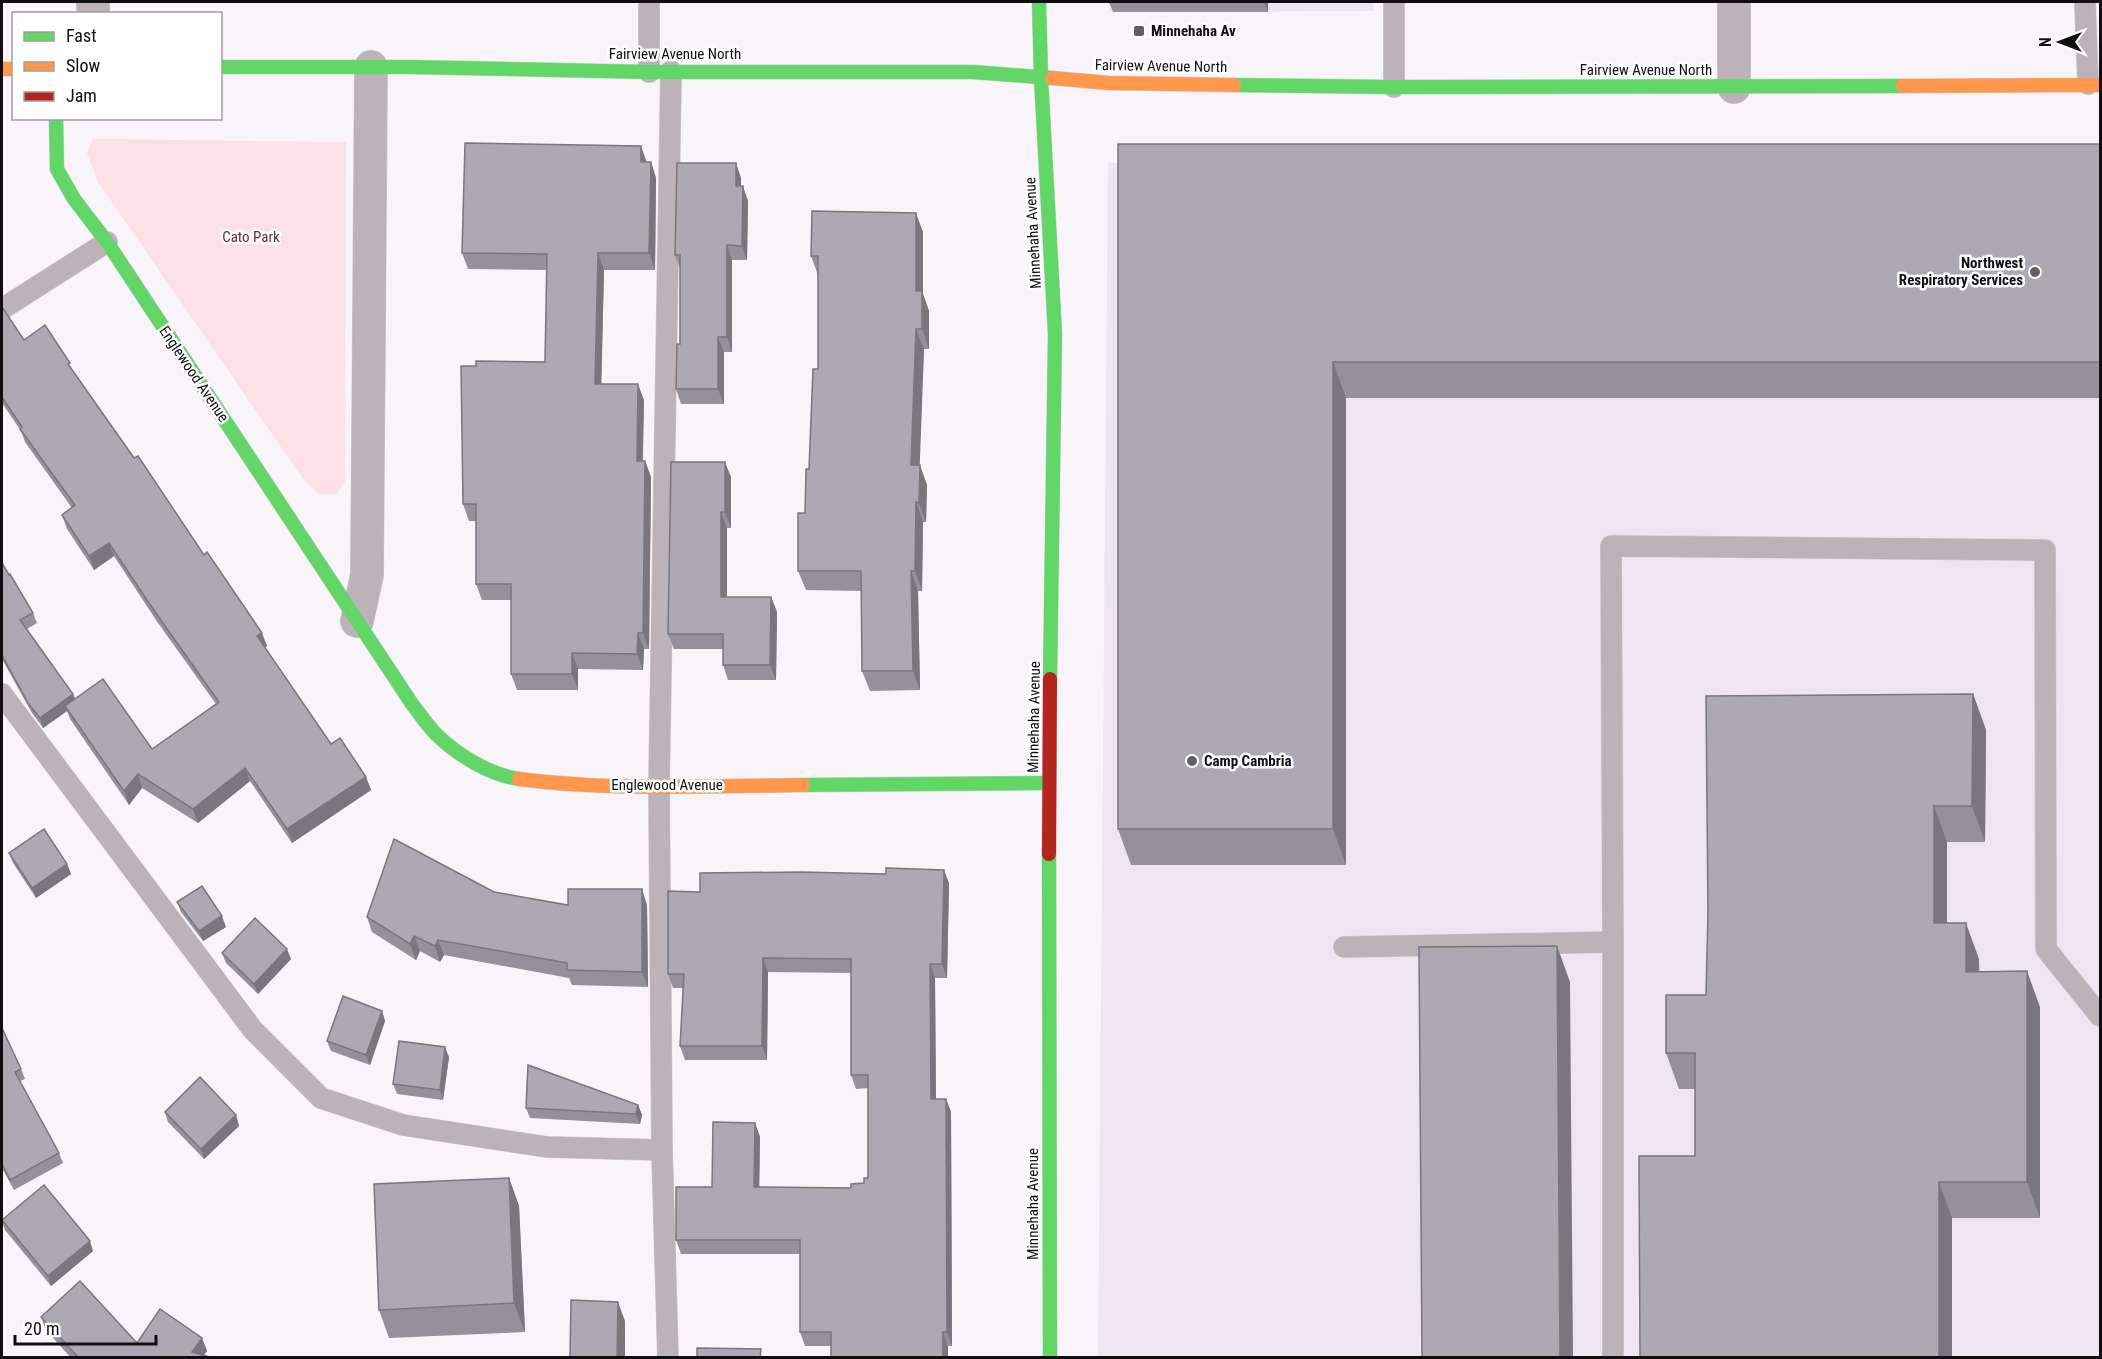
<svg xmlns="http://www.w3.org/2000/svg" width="2102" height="1359" viewBox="0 0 2102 1359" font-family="'Roboto Condensed',sans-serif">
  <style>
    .built { fill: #ede5ef }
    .green { fill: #fbe1e6 }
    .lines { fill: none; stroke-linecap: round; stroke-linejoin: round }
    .lane-casing { stroke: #d2d0d3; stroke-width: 22 }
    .street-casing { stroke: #d2d0d3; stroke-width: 34 }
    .fast-casing { stroke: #d2d0d3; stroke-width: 15 }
    .slow-casing { stroke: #d2d0d3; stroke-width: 15 }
    .jam-casing { stroke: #d2d0d3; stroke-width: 15 }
    .lane { stroke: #bcb3b8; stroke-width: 21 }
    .street { stroke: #bcb3b8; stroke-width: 33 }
    .fast { stroke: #63d668; stroke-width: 14 }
    .slow { stroke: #ff974d; stroke-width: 14 }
    .jam { stroke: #b3261e; stroke-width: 14 }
    .wall { fill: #95919b }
    .shaded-wall { fill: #79767e }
    .building { fill: #ada9b4; stroke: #79767e; stroke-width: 1.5 }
    .poi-dot { fill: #615e62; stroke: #fff; stroke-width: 2 }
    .labels { text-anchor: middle; stroke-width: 5; stroke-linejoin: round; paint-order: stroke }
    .poi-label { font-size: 15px; font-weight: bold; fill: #100e10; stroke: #fff; text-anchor: start }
    .street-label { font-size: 15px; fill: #100e10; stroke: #fff }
    .park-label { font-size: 15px; fill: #6d2734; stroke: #fff }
  </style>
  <rect width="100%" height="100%" fill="#f8f4f9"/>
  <g class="built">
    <path d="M1110,2H1373V11L1109,12Z"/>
    <path d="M2100,161V1357L1098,1358L1108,163Z"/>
  </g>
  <path class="green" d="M93,139L346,142L345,482L336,494H318L303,479L98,182L87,153Z"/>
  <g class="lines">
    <defs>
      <g id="lane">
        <path d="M649,2V72"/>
        <path d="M2085,2L2088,84"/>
        <path d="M1394,87V2"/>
        <path d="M2,309L107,242"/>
        <path d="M2,694L253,1030L321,1098L403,1125L547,1147L662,1150"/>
        <path d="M1613,942V1358"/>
        <path d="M1344,947L1613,942L1611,546L2045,550L2046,949L2100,1016"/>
        <path d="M668,1358L662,1150L659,786L671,71"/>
      </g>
      <g id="street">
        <path d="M1734,2V87"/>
        <path d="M93,14V2"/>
        <path d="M357,621L367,575L371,67"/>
      </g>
      <g id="fast">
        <path d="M1039,2L1041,78L1055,334L1050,679"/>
        <path d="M220,67H409L649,72H973L1052,78"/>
        <path d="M1234,85L1394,87L1903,86"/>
        <path d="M56,118L57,169L74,199L107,242L412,704C420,714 427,725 436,734C457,755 490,775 519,779"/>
        <path d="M803,785L1049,783"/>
        <path d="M1049,854L1050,1358"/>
      </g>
      <g id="slow">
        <path d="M2,69H14"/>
        <path d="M1052,78L1109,83L1234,85"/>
        <path d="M1903,86L2100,85"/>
        <path d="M519,779C613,791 709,786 803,785"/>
      </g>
      <path id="jam" d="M1049,854L1050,679"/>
    </defs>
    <use href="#lane" class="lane-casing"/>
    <use href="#street" class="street-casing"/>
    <use href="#fast" class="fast-casing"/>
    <use href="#slow" class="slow-casing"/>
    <use href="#jam" class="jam-casing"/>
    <use href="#lane" class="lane"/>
    <use href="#street" class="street"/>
    <use href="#fast" class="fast"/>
    <use href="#slow" class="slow"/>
    <use href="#jam" class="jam"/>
  </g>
  <g class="wall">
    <path d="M1109,2H1268V12H1113Z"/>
    <path d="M1118,144H2100V398H1346V865H1131L1118,829Z"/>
    <path d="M647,162H651L656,178L655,270H604L601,384L644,400L643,461H645L651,477L649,649H644L643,670L578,669V690H517L511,674V600H482L476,584V521H469L463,504L476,366L545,362L547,270L468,269L462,253Z"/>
    <path d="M741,178V186L748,201L747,260H732V352H724V404H681L676,389L680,344V269L675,255Z"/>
    <path d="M923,232V294L929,311V349H924L919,465L927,485L926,522H923L922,591H918L920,690L870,691L862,671V591L806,590L798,571L805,513L818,369V275L811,256Z"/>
    <path d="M2,307L24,340L72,370L204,555L267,646L265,647L331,744L366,777L371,790L292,843L250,781L198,823L142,788L129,805L70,719L67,711L43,728L32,713L2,659V563L33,613L37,623L27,629L73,694L75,699L152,749L216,704L158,623L114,556L94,570L67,529L62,515L72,508L25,442L21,431L2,403Z"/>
    <path d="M731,477V528H727V597H771L777,612L776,680H728L723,665V649H674L668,634Z"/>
    <path d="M1973,694L1986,730L1985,842H1947V923L1979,959V971L2040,1007V1218H1952V1358L1695,1156V1089H1679L1666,1053L1706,995Z"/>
    <path d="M9,853L67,864L71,874L36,898L13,863Z"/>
    <path d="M949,883L947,978H935L936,1099H946L951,1112L952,1346H948V1358L831,1346H805L800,1332V1254H681L676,1240L755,1123L760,1137L759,1187L851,1188L864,1183L868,1178V1088L856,1089L851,1075V973L768,972L767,1060H685L680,1046L683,988H673L668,974L700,892Z"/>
    <path d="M494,892L568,905H647L648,987L572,985L569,978L444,955L440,962L420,951L416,960L372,932L367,917Z"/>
    <path d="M177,902L226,927L203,941L181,912Z"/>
    <path d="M222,953L291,959L258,994L226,963Z"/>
    <path d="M382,1011L385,1021L370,1065L331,1051L327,1041Z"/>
    <path d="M2,1028L21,1069L25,1079L20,1081L59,1153L63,1163L14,1190L2,1168Z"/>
    <path d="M449,1057L443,1100L397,1094L393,1084Z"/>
    <path d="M638,1105L642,1115L640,1124L530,1118L526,1108Z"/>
    <path d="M165,1112L236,1115L239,1126L204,1159L168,1122Z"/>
    <path d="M509,1178L519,1206L525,1332L389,1338L379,1310Z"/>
    <path d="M2,1220L93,1251L51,1286L5,1230Z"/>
    <path d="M41,1317L137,1343L202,1338L207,1351L204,1355L213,1358H71L46,1330Z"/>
  </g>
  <g class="shaded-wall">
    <path d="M1264,2H1268V12Z"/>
    <path d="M641,146L647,163L641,162Z"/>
    <path d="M651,162L656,178L655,270L649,253Z"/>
    <path d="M736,163L741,178V201L736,186Z"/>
    <path d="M743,186L748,201L747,260L742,246Z"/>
    <path d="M916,213L923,232V294L929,311V349L922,329L916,291Z"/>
    <path d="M727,245L732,260V352L727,337Z"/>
    <path d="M598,253L604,270L601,400L595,384Z"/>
    <path d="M916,329L924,349L919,485L911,465Z"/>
    <path d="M718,337L724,352V404L718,389Z"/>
    <path d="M1333,362L1346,398V865L1333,829Z"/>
    <path d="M638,384L644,400L642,477L637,461Z"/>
    <path d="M645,461L651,477L649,649L643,633Z"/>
    <path d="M725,462L731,477V528L725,512Z"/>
    <path d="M920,465L927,485L926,522L919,503Z"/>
    <path d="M916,502L923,522L922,591L915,571Z"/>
    <path d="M721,512L727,528V612L721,597Z"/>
    <path d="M109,543L114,556L94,570L89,556Z"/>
    <path d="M911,571L918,591L920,690L913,671Z"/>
    <path d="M771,597L777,612L776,680L770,665Z"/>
    <path d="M262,633L267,646L262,650L257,636Z"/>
    <path d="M638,633L644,649L643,670L637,654Z"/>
    <path d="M572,653L578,669V690L572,674Z"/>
    <path d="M73,694L77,704L65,706L67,711L43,728L40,718Z"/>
    <path d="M1973,694L1986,730L1985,842L1972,806Z"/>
    <path d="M245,768L250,781L198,823L193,809Z"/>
    <path d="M138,774L142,788L129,805L124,791Z"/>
    <path d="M366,777L371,790L292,843L287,829Z"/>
    <path d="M1934,806L1947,842V959L1934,923Z"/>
    <path d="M67,864L71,874L36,898L32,888Z"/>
    <path d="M944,870L949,883L947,978L942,964Z"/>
    <path d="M642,889L647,905L648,987L642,972Z"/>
    <path d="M222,916L226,927L203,941L199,931Z"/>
    <path d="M1966,923L1979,959L1980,1008L1966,972Z"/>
    <path d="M414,936L420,951L416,960L410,944Z"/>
    <path d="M438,940L444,955L440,962L435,946Z"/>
    <path d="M1557,946L1570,982L1573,1358H1560Z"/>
    <path d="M287,949L291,959L258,994L254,984Z"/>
    <path d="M763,958L768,972L767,1060L762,1046Z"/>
    <path d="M930,964L935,978L936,1112L931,1099Z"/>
    <path d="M2027,971L2040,1007V1218L2027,1182Z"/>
    <path d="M382,1011L385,1021L370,1065L366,1055Z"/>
    <path d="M445,1047L449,1057L443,1100L440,1090Z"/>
    <path d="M946,1099L951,1112L952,1346L947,1332Z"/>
    <path d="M638,1105L642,1115L640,1124L636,1114Z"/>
    <path d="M236,1115L239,1126L204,1159L201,1149Z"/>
    <path d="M755,1123L760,1137L759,1201L754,1187Z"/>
    <path d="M509,1178L519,1206L525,1332L514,1303Z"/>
    <path d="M1939,1182L1952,1218V1358H1939Z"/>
    <path d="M90,1241L93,1251L51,1286L48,1276Z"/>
    <path d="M618,1302L625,1321V1358H617Z"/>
    <path d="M943,1332L948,1346V1358H943Z"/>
    <path d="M202,1338L207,1351L202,1358L192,1352Z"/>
  </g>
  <g class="building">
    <path d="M465,143L641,146V162H651L649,253H598L595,384H638L637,461H645L643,633H638L637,654L572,653V674H511V584H476V504H463L461,366H476V361L545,362L547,254L462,253Z"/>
    <path d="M1118,144H2100V362H1333V829H1118Z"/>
    <path d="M677,163H736V186H743L742,246L727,245V337H718V389H676L677,344H680V255H675Z"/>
    <path d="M812,211L916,213V291H922V329H916L911,465H920L919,503L916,502L915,571H911L913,671H862L861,571H798V513H805L806,469H809L813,369H818V256H811Z"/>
    <path d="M2,307L24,340L45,325L70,363L68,364L134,458L138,456L204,555L207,552L262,633L257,636L331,744L340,738L366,777L287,829L245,768L193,809L138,774L124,791L65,706L103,679L152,749L219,702L153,609L109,543L89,556L62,515L75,505L20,429L22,427L2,397Z"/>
    <path d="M671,462H725V512H721V597H771L770,665H723V634H668Z"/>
    <path d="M2,563L9,575L10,574L33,613L20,620L73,694L40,718L28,703L2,655Z"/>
    <path d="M1973,694L1972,806H1934V923H1966V972L2027,971V1182H1939V1358H1640L1639,1156H1695V1053H1666V995H1706L1708,913L1706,696Z"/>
    <path d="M44,829L67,864L32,888L9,853Z"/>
    <path d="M394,839L494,892L568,905V889H642V972L567,970V963L438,940L435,946L414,936L410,944L367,917Z"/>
    <path d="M886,868L944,870L942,964H930L931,1099H946L947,1332H943V1358H831V1332H800V1240H676V1187H712L713,1122L755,1123L754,1187L851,1188V1184L864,1183V1178H868V1075H851V959L763,958L762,1046H680L684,974H668V891L700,892V873L802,872L886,874Z"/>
    <path d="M202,886L222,916L199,931L177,902Z"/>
    <path d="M255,918L287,949L254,984L222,953Z"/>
    <path d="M1557,946L1560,1358H1422L1419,947Z"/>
    <path d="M343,996L382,1011L366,1055L327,1041Z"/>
    <path d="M2,1028L21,1069L15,1072L59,1153L10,1180L2,1164Z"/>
    <path d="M399,1041L445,1047L440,1090L393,1084Z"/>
    <path d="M528,1065L638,1105L636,1114L526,1108Z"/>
    <path d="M200,1077L236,1115L201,1149L165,1112Z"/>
    <path d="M509,1178L514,1303L379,1310L374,1184Z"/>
    <path d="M44,1185L90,1241L48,1276L2,1220Z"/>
    <path d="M80,1281L137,1343L160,1309L202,1338L192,1352L213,1358H79L41,1317Z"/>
    <path d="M571,1300L618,1302L617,1358H570Z"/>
    <path d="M697,1348L761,1349L760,1358H697Z"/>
  </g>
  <g class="poi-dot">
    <rect x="1133" y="25" width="12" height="12" rx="3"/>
    <circle cx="2035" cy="272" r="6"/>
    <circle cx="1192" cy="761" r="6"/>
  </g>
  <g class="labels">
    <g class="poi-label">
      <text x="1151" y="36">Minnehaha Av</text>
      <text x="2023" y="268" text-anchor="end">Northwest<tspan x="2023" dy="17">Respiratory Services</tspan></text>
      <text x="1204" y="766">Camp Cambria</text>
    </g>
    <g class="street-label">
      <text x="675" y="59">Fairview Avenue North</text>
      <text transform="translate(1161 66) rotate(1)" y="5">Fairview Avenue North</text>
      <text x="1646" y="75">Fairview Avenue North</text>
      <text transform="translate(1033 233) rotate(-93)" y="5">Minnehaha Avenue</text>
      <text transform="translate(194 374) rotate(56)" y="5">Englewood Avenue</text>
      <text transform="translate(1034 717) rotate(-89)" y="5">Minnehaha Avenue</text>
      <text x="667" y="790">Englewood Avenue</text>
      <text transform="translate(1033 1204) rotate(-90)" y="5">Minnehaha Avenue</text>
    </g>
    <g class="park-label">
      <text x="251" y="242">Cato Park</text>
    </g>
  </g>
  <rect width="2102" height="1359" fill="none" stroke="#100e10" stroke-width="6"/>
  <rect x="12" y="12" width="210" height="108" fill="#ffffff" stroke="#9f9f9f" stroke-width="1.5"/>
  <rect x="24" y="32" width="30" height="9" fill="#63d668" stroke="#9f9f9f" stroke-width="1.5"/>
  <text x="66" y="42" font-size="18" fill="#100e10">Fast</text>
  <rect x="24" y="62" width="30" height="9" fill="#ff974d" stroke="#9f9f9f" stroke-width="1.5"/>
  <text x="66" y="72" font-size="18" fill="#100e10">Slow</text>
  <rect x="24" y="92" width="30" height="9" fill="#b3261e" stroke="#9f9f9f" stroke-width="1.5"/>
  <text x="66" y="102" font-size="18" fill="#100e10">Jam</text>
  <g transform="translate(2060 42) rotate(270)" stroke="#ffffff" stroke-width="4.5" paint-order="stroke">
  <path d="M0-4.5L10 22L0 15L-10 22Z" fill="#100e10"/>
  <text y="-9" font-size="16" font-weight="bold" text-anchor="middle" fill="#100e10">N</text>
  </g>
  <path d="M15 1335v9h141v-9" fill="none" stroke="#100e10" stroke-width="3"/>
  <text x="24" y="1335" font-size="18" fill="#100e10" stroke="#ffffff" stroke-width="4.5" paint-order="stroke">20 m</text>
</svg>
